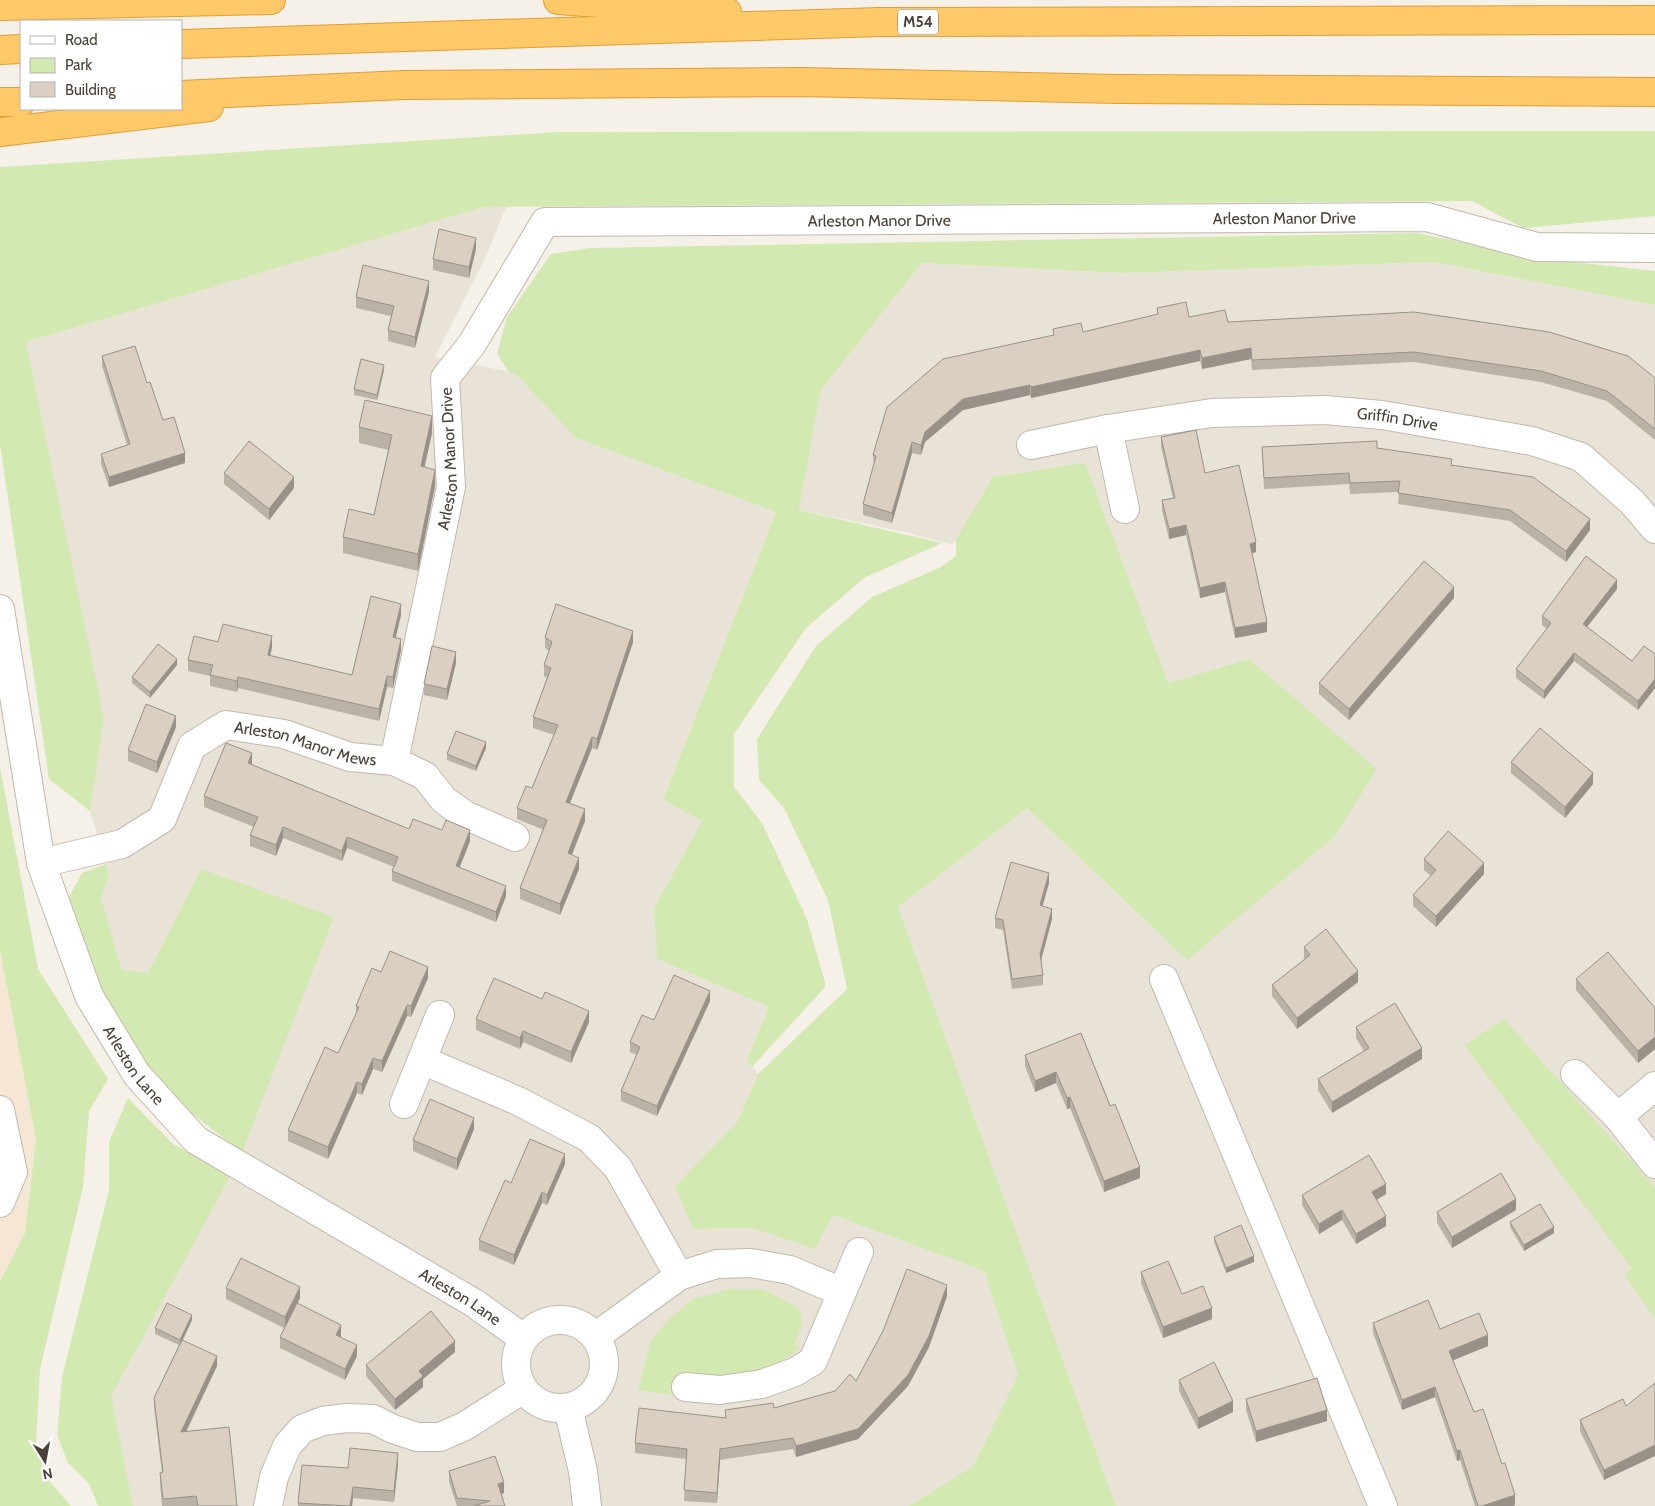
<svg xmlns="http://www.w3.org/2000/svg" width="1655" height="1506" viewBox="0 0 1655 1506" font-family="Cabin,sans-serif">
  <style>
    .residential { fill: #e9e3d7 }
    .commercial { fill: #f6e7d4 }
    .green { fill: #d2e9b1 }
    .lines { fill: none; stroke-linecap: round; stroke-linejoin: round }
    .street-casing { stroke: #c1b8ab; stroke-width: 30 }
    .highway-casing { stroke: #e09d37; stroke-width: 30 }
    .street { stroke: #fff; stroke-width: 28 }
    .highway { stroke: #ffc96a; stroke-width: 28 }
    .wall { fill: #bbb2a6 }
    .shaded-wall { fill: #999187 }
    .building { fill: #dacfc1; stroke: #999187 }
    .labels { text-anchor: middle; stroke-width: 4; stroke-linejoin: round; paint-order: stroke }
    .shield { fill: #fff; stroke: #807a73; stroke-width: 1 }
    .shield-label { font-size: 15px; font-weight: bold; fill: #494137 }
    .street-label { font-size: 16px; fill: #494137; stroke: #fff }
  </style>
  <rect width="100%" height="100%" fill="#f5f1e9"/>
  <g class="residential">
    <path d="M484,207H506L487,254L435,357L516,373L576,438L776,512L663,800L702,821L654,908L657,959L769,1007L747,1060L758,1074L738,1121L675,1186L694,1229L752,1228L815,1249L833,1215L984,1271L1018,1375L973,1466L909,1506H133L110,1396L238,1162L201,869L148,973L122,971L101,898L109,875L90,811L103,718L26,342Z"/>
    <path d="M1434,262L1655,305V1506H1116L898,907L1027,808L1187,960L1249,659L1168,683L993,477L953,545L909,533L799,510L821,390L922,263L1121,273Z"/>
  </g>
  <path class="commercial" d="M0,950L36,1139L25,1233L0,1282Z"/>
  <g class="green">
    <path d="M1655,131V216L1523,228L1472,201L484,207L26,342L104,718L90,811L49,779L0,444V167L558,132Z"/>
    <path d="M1417,233L1538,258L1655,271V305L1434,262L1121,273L922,263L821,390L799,510L942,543L864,578L806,628L734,734V787L762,823L807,919L826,986L752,1067L747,1060L769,1007L657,959L654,908L702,821L663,800L776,512L576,438L516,374L509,372L497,354L507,317L551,254L590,248Z"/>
    <path d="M1085,463L1168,683L1249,659L1377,769L1334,837L1187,960L1027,808L898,907L1116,1506H909L973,1466L1018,1375L984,1271L833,1215L815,1249L752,1228L693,1229L675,1186L738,1121L758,1074L847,989L828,900L784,808L759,780L757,739L816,646L872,597L941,567L956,556V539L993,477Z"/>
    <path d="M0,767L38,969L108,1079L89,1111L83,1187L40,1369L36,1444L46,1477L71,1506H0V1282L25,1233L36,1139L0,950Z"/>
    <path d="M106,864L109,875L101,898L122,970L148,973L201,869L334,917L242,1152L183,1107L132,1049L94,982L66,903L82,873Z"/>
    <path d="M1504,1019L1655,1187V1319L1624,1274L1632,1269L1464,1045Z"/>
    <path d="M128,1098L173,1144L231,1175L111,1396L133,1506H98L89,1484L68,1463L57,1435L62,1377L109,1190V1142Z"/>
    <path d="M730,1289H763L800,1309L802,1325L795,1344L800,1347C768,1380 716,1377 674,1376L673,1395L638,1390L651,1340L671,1317L693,1299Z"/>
  </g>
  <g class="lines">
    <defs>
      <g id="street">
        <path d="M1108,429L1125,509"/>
        <path id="s1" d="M1031,445L1108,429L1212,413L1325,410L1382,415L1532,441L1581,457L1632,502L1655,529"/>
        <path id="s2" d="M0,609L41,863L89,996L137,1075L196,1140L474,1303L523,1338"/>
        <path d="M394,761L425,776L444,800L465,815L515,837"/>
        <path id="s3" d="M41,863L122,844L162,819L192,746L226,725L284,734L350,757L394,761L451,487L445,378L472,344L545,222L1427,217L1537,247L1655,248"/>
        <path d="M1164,979L1383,1506"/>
        <path d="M422,1060L518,1101L589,1138L618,1168L679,1276"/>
        <path d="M1575,1074L1618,1117L1655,1164"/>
        <path d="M404,1104L440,1015"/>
        <path d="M0,1110L13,1172L0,1203"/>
        <path d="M1618,1117L1655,1086"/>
        <circle cx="560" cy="1364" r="44"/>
        <path d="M595,1337L679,1276L717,1264L751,1263L790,1270L842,1292"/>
        <path d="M686,1387L720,1390L762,1384L795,1372L813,1361L859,1252"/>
        <path d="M568,1408L583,1471L587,1506"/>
        <path d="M268,1506L274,1477L287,1446L302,1429L323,1421L347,1418L373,1419L393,1429L417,1437H440L465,1426L523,1389"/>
      </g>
      <g id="highway">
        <path d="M558,0L727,12"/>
        <path d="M0,6L271,0"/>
        <path d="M181,44L879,22L1655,20"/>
        <path d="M0,50L21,49"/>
        <path d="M181,95L404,85L800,82L1118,89L1655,92"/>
        <path d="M0,102H21"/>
        <path d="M0,132L209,107"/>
      </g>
    </defs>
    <use href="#street" class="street-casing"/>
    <use href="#highway" class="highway-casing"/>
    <use href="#street" class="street"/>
    <use href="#highway" class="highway"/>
  </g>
  <g class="wall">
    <path d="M476,249L469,278L433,270V259Z"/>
    <path d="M429,292L415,348L388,341V330L391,316L356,308V297Z"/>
    <path d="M1157,308L1189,317L1228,322L1655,378V440L1607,401L1541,382L1414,362L1252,370L1251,359L1202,369L1200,361L1031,398L1030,395L963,410L925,442L921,455L912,453L892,523L863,515V504L874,466L873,455L1053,335V329L1083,332L1157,315Z"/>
    <path d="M102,356L147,383L163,420L185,463L109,487L101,464V454L127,445L102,366Z"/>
    <path d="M384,370L377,400L354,395V389Z"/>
    <path d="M359,427L432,433L424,467L435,486L418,571L343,553V537L374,515L388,450L359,443Z"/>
    <path d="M1161,437L1205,473L1256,552L1252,553L1267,632L1235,638L1225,592L1200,598L1186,535L1169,539L1162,510V500L1173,498L1161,447Z"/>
    <path d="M1262,447L1377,448L1452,465L1590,530L1566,562L1510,521L1398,504L1399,492L1350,494L1349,484L1264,489Z"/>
    <path d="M224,473L294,488L269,520L224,484Z"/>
    <path d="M1617,589L1587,627L1632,661L1655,654V688L1638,710L1574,661L1544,699L1516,678V669L1547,629L1542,625V616Z"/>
    <path d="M1454,598L1349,720L1319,694V683Z"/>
    <path d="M401,615L395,638L401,650L393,688L387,687L379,721L238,688L237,692L210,686V676L188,671V660L218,642L272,647L270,656L352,675Z"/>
    <path d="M545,637L633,642L597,750L592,748L570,803L585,821L571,855L579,869L560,915L520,899V888L544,830L517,819V808L532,788L554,735L533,728V717L547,678L544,676V665L549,651L545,648Z"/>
    <path d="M456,663L447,700L424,695V684Z"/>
    <path d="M177,665L150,698L132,683V677Z"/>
    <path d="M176,727L157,773L128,761V750Z"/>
    <path d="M486,748L476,771L447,760V754Z"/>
    <path d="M1511,762L1593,784L1565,818L1511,773Z"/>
    <path d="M252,764V765L409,829L442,830L470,841L460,867L506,896L496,922L392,881V871L394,867L347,848L342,861L283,838L276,856L250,846V835L254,827L204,807V796Z"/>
    <path d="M1424,859L1484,874L1436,927L1413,906V895L1431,876L1424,870Z"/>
    <path d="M1049,883L1042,906L1052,919L1041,960L1043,975V985L1012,989L1003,930L995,928V918Z"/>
    <path d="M1304,947L1358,982L1297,1029L1272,996V985L1305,959L1304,958Z"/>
    <path d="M381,972L428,978L411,1017L407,1016L382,1072L373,1069L362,1095L357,1093L328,1159L288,1141V1130L338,1053L356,1014V1006Z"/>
    <path d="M1576,979L1655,1008V1049L1638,1063L1576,990Z"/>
    <path d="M542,999L589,1022L571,1063L523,1042L520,1049L476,1030V1019Z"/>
    <path d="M710,1001L657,1116L621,1101V1091L637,1055L630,1052V1042L654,1020Z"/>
    <path d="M1356,1027L1422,1059L1332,1113L1318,1090V1079L1364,1051L1356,1038Z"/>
    <path d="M1081,1033L1140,1178L1104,1192L1070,1108L1067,1109L1056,1083L1035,1092L1025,1066V1055Z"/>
    <path d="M474,1129L457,1170L413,1151V1140Z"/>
    <path d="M565,1164L547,1205L542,1203L514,1265L479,1250V1240L511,1183Z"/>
    <path d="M1386,1194L1377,1200L1386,1226L1356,1244L1342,1220L1319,1234L1302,1205V1195Z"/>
    <path d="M1516,1210L1452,1248L1437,1223V1212Z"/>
    <path d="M1510,1222L1554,1233L1524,1251L1510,1227Z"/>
    <path d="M1214,1237L1254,1262L1226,1273L1214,1242Z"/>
    <path d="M1141,1272L1182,1294L1212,1319L1163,1338L1141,1283Z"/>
    <path d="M226,1288L300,1298L297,1303L341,1336V1337L357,1356L345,1380L280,1348V1337L284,1328L226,1299Z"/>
    <path d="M947,1296L929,1347L908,1386L858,1439L796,1457L793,1449L720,1460L717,1503L684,1501L686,1459L635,1453V1443L725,1418V1410L774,1408L835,1391L856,1381Z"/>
    <path d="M192,1320L183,1340L217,1366L186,1432L237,1506H162L160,1483V1473H162L154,1407V1398L179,1345L155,1334V1328Z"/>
    <path d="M1373,1323L1440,1329L1488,1346L1453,1360L1474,1412L1515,1505L1513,1506H1475L1460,1460L1457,1461L1435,1397L1402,1410L1373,1333Z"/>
    <path d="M455,1352L423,1379V1387L395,1410L366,1376V1365Z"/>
    <path d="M1179,1380L1233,1412L1198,1429L1179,1391Z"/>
    <path d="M1246,1399L1327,1421L1256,1442L1246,1410Z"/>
    <path d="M1623,1399L1604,1480L1580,1431V1420Z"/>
    <path d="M398,1464L394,1502L353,1498L352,1506H298V1503L348,1468Z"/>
    <path d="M449,1471L504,1493L501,1494L505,1506H457L449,1482Z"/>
  </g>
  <g class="shaded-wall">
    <path d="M476,238V249L469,278V267Z"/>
    <path d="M429,281V292L415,348V337Z"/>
    <path d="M1251,348V359L1202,369V358Z"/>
    <path d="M1200,350V361L1031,398V387Z"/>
    <path d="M384,365V370L377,400V395Z"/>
    <path d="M1030,385V395L963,410L925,442L921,455V445L925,432L963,399Z"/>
    <path d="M432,416V433L421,483V466Z"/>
    <path d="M912,442V453L892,523V513Z"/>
    <path d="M185,453V463L109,487V477Z"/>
    <path d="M435,470V486L418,571V554Z"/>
    <path d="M294,477V488L269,520V509Z"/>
    <path d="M1590,519V530L1566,562V551Z"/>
    <path d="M1186,525V535L1169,539V529Z"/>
    <path d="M1256,542V552L1250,554V544Z"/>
    <path d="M1617,580V589L1583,632V624Z"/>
    <path d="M1225,582V592L1200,598V588Z"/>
    <path d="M1454,587V598L1349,720V709Z"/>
    <path d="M401,604V615L393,649V637Z"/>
    <path d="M1267,622V632L1235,638V628Z"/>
    <path d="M633,631V642L597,750V739Z"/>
    <path d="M272,636V647L268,666V655Z"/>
    <path d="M401,639V650L393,688V677Z"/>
    <path d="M456,652V663L447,700V689Z"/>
    <path d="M1574,653V661L1544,699V691Z"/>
    <path d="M177,659V665L150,698V692Z"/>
    <path d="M387,676V687L379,721V709Z"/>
    <path d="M238,677V688L237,692V681Z"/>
    <path d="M1655,679V688L1638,710V701Z"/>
    <path d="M176,716V727L157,773V762Z"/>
    <path d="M592,737V748L566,813V802Z"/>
    <path d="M486,742V748L476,771V766Z"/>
    <path d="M252,753V764L248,774V763Z"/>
    <path d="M1593,773V784L1565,818V807Z"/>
    <path d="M585,809V821L568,865V853Z"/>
    <path d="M283,827V838L276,856V845Z"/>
    <path d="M470,830V841L456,876V866Z"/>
    <path d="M347,837V848L342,861V851Z"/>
    <path d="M579,858V869L560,915V904Z"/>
    <path d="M1484,863V874L1436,927V916Z"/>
    <path d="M1049,873V883L1040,915V905Z"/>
    <path d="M506,886V896L496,922V912Z"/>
    <path d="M1052,909V919L1040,964V954Z"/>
    <path d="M428,967V978L411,1017V1006Z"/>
    <path d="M1358,971V982L1297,1029V1018Z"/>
    <path d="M710,991V1001L657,1116V1106Z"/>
    <path d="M407,1005V1016L382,1072V1061Z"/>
    <path d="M589,1011V1022L571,1063V1052Z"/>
    <path d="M523,1031V1042L520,1049V1038Z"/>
    <path d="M1655,1037V1049L1638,1063V1051Z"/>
    <path d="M1422,1048V1059L1332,1113V1102Z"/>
    <path d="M373,1058V1069L362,1095V1084Z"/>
    <path d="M1056,1072V1083L1035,1092V1081Z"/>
    <path d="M357,1082V1093L328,1159V1147Z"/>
    <path d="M1070,1097V1108L1067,1109V1098Z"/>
    <path d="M474,1118V1129L457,1170V1159Z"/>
    <path d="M565,1154V1164L547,1205V1195Z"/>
    <path d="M1140,1167V1178L1104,1192V1181Z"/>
    <path d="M1386,1184V1194L1372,1202V1192Z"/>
    <path d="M542,1192V1203L514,1265V1255Z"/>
    <path d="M1516,1199V1210L1452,1248V1237Z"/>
    <path d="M1342,1210V1220L1319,1234V1224Z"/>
    <path d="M1386,1216V1226L1356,1244V1234Z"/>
    <path d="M1554,1227V1233L1524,1251V1245Z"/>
    <path d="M1254,1256V1262L1226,1273V1268Z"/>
    <path d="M947,1285V1296L929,1347L908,1386L858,1439L796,1457V1446Z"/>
    <path d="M300,1287V1298L285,1328V1317Z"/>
    <path d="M1212,1308V1319L1163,1338V1327Z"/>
    <path d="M192,1315V1320L180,1345V1340Z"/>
    <path d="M341,1325V1336L336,1346V1335Z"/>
    <path d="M1488,1335V1346L1449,1362V1351Z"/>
    <path d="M455,1341V1352L423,1379V1387L395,1410V1399L419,1371Z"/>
    <path d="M357,1345V1356L345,1380V1369Z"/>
    <path d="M217,1356V1366L181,1442V1432Z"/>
    <path d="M1435,1387V1397L1402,1410V1400Z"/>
    <path d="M1233,1401V1412L1198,1429V1418Z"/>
    <path d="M1327,1410V1421L1256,1442V1431Z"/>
    <path d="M1655,1445V1456L1604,1480V1470Z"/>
    <path d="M720,1449V1460L717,1503V1493Z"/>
    <path d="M1460,1450V1460L1457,1461V1451Z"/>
    <path d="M398,1453V1464L394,1502V1491Z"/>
    <path d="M504,1482V1493L498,1495V1484Z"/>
    <path d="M353,1487V1498L352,1506H350Z"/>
    <path d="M1515,1495V1505L1513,1506H1482Z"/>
  </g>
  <g class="building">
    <path d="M439,229L476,238L469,267L433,259Z"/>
    <path d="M363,265L429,281L415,337L388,330L394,306L356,297Z"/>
    <path d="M1186,302L1189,317L1225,310L1228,322L1414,312L1549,332L1628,356L1655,378V429L1607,391L1541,371L1414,352L1252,360L1251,348L1202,358L1200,350L1031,387L1030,385L963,399L925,432L921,445L912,442L892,513L863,504L876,456L873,455L887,407L943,359L1054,335L1053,329L1081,323L1083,332L1158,314L1157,308Z"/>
    <path d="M135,346L147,383L150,382L163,420L174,417L185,453L109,477L101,454L130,444L102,356Z"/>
    <path d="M361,359L384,365L377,395L354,389Z"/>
    <path d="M365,400L432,416L421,466L435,470L418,554L343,537L349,509L374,515L392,435L359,427Z"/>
    <path d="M1196,430L1205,473L1239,465L1256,542L1250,544L1267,622L1235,628L1225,582L1200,588L1186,525L1169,529L1162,500L1175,498L1161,437Z"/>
    <path d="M249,441L294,477L269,509L224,473Z"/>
    <path d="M1377,441V448L1452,459L1451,465L1533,477L1590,519L1566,551L1510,510L1398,493L1400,481L1350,483L1349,473L1264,478L1262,447Z"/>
    <path d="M1586,556L1617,580L1583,624L1632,661L1644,646L1655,654V679L1638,701L1574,653L1544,691L1516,669L1551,623L1542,616Z"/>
    <path d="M1424,561L1454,587L1349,709L1319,683Z"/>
    <path d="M371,596L401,604L393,637L401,639L393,677L387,676L379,709L238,677L237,681L210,675L213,665L188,660L194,636L218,642L223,624L272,636L268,655L352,675Z"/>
    <path d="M556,604L633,631L597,739L592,737L566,802L585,809L568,853L579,858L560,904L520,888L547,820L517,808L526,786L532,788L558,725L533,717L551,668L544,665L552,642L545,637Z"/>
    <path d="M158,644L177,659L150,692L132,677Z"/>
    <path d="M432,646L456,652L447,689L424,684Z"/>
    <path d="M146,704L176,716L157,762L128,750Z"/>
    <path d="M1540,728L1593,773L1565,807L1511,762Z"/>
    <path d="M456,731L486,742L476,766L447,754Z"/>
    <path d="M226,743L252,753L248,763L409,829L413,819L442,830L446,820L470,830L456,866L506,886L496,912L392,871L398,857L347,837L342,851L283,827L276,845L250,835L258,817L204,796Z"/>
    <path d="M1448,831L1484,863L1436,916L1413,895L1436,870L1424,859Z"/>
    <path d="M1011,862L1049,873L1040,905L1052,909L1040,954L1043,975L1012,979L1003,920L995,918Z"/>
    <path d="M1326,929L1358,971L1297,1018L1272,985L1310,955L1304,947Z"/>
    <path d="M390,951L428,967L411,1006L407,1005L382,1061L373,1058L362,1084L357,1082L328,1147L288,1130L325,1047L338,1053L359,1007L356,1006L372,968L381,972Z"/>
    <path d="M1608,952L1655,1008V1037L1638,1051L1576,979Z"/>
    <path d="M674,975L710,991L657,1106L621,1091L640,1047L630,1042L642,1015L654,1020Z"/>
    <path d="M494,978L542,999L545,992L589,1011L571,1052L523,1031L520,1038L476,1019Z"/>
    <path d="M1395,1003L1422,1048L1332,1102L1318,1079L1369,1048L1356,1027Z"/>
    <path d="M1081,1033L1110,1106L1115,1104L1140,1167L1104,1181L1070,1097L1067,1098L1056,1072L1035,1081L1025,1055Z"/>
    <path d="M430,1099L474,1118L457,1159L413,1140Z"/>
    <path d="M530,1139L565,1154L547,1195L542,1192L514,1255L479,1240L505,1180L511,1183Z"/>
    <path d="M1369,1155L1386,1184L1372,1192L1386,1216L1356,1234L1342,1210L1319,1224L1302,1195Z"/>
    <path d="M1501,1173L1516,1199L1452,1237L1437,1212Z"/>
    <path d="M1540,1204L1554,1227L1524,1245L1510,1222Z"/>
    <path d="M1241,1225L1254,1256L1226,1268L1214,1237Z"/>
    <path d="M241,1258L300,1287L285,1317L226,1288Z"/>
    <path d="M1168,1261L1182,1294L1203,1286L1212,1308L1163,1327L1141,1272Z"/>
    <path d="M907,1269L947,1285L929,1336L908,1375L858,1429L796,1446L793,1438L720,1449L717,1493L684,1490L687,1449L635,1443L639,1408L726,1418L725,1410L773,1403L774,1408L835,1391L850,1374L856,1381L883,1331Z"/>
    <path d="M1428,1300L1440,1329L1479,1313L1488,1335L1449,1351L1474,1412L1483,1409L1502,1464L1505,1463L1515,1495L1482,1506H1478L1460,1450L1457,1451L1435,1387L1402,1400L1373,1323Z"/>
    <path d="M167,1303L192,1315L180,1340L155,1328Z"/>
    <path d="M297,1303L341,1325L336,1335L357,1345L345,1369L280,1337Z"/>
    <path d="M431,1311L455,1341L419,1371L423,1376L395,1399L366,1365Z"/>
    <path d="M182,1340L217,1356L181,1432L229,1427L237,1506H198L196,1496L163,1499L160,1473L163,1472L154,1398Z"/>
    <path d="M1214,1362L1233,1401L1198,1418L1179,1380Z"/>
    <path d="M1317,1378L1327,1410L1256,1431L1246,1399Z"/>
    <path d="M1655,1383V1445L1604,1470L1580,1420L1623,1399L1626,1406Z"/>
    <path d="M350,1448L398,1453L394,1491L353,1487L350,1506L298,1503L302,1465L348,1468Z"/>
    <path d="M495,1456L504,1482L498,1484L505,1506H474L490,1501L457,1498L449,1471Z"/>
  </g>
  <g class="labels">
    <rect class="shield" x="898" y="9.5" width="40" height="25" rx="4"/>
    <g class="shield-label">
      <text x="918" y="27">M54</text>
    </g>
    <g class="street-label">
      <text dy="6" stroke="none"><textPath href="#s3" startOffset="1736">Arleston Manor Drive</textPath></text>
      <text dy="6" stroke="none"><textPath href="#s3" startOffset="1331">Arleston Manor Drive</textPath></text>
      <text dy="6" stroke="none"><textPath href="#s1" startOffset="370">Griffin Drive</textPath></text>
      <text dy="6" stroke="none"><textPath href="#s3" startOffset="730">Arleston Manor Drive</textPath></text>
      <text dy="6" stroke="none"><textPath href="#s3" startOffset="331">Arleston Manor Mews</textPath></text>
      <text dy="6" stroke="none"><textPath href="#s2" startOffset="481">Arleston Lane</textPath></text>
      <text dy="6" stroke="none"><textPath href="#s2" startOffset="886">Arleston Lane</textPath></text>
    </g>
  </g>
  <rect x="20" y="20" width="162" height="90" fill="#ffffff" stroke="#b6b3af"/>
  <rect x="30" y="36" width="25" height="8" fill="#ffffff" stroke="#b6b3af"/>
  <text x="65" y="45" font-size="15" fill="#494137">Road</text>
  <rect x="30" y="58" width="25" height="15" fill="#d2e9b1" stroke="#b6b3af"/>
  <text x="65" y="70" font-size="15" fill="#494137">Park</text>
  <rect x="30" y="82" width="25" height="15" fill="#dacfc1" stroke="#b6b3af"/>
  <text x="65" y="95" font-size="15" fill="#494137">Building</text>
  <g transform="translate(45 1461) rotate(169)" stroke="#ffffff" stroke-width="4" paint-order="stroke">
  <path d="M0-4L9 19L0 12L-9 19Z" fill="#494137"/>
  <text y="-8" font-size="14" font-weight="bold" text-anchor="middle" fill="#494137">N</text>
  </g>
</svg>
